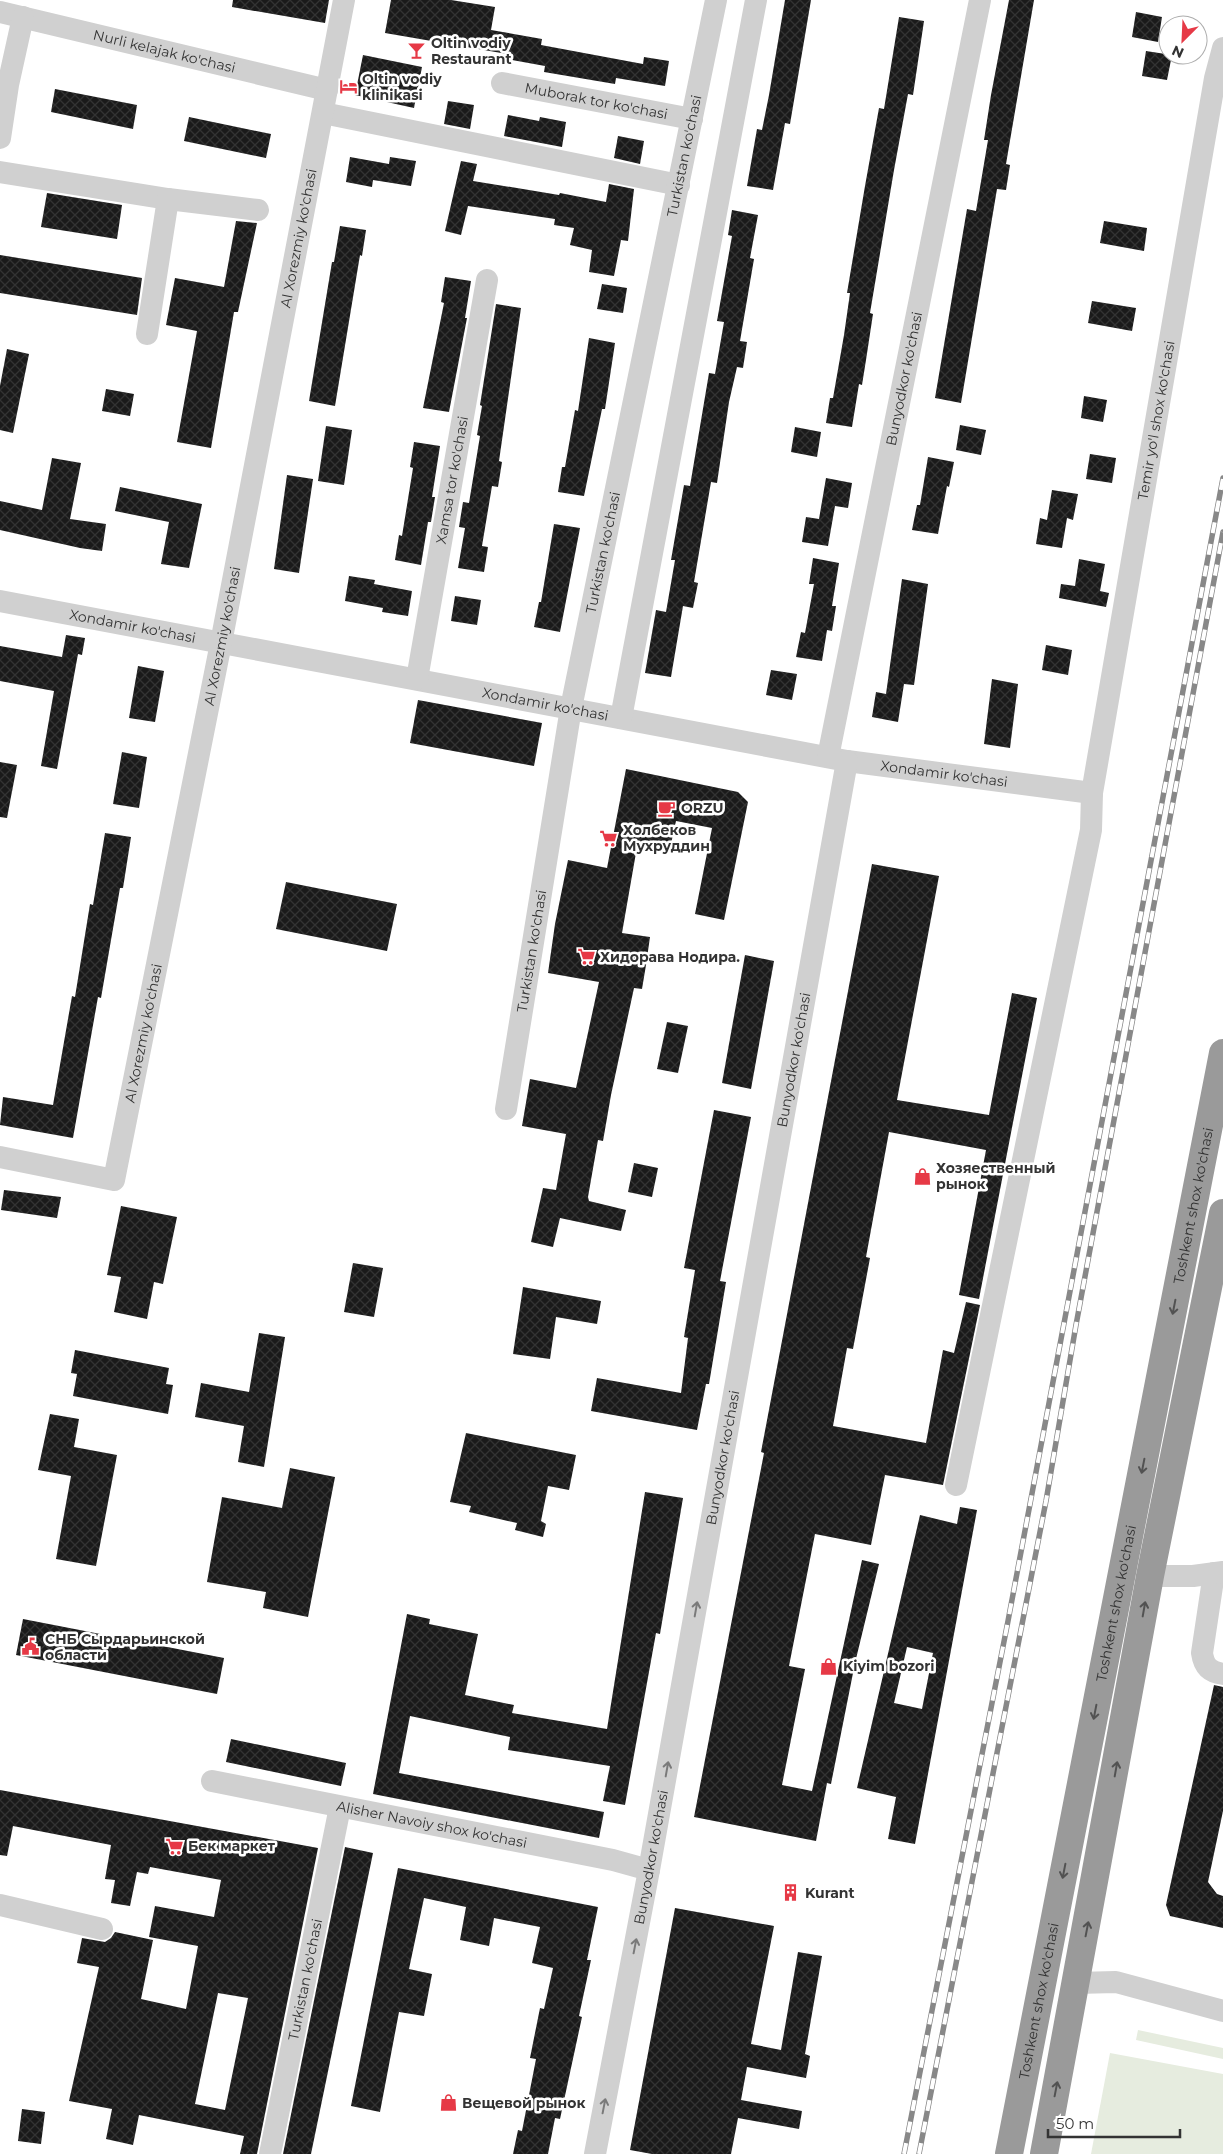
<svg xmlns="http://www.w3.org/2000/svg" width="1223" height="2154" viewBox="0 0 1223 2154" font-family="Montserrat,sans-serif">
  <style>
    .green { fill: #e6ecdf }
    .building { fill: url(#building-cross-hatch); fill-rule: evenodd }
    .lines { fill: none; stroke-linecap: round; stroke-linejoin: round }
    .minor { stroke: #d0d0d0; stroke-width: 22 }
    .highway { stroke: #9a9a9a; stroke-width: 28 }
    .rail-casing { stroke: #888; stroke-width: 5.5 }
    .rail { stroke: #fff; stroke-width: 4; stroke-dasharray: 11; stroke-linecap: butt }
    .oneway { stroke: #525252 }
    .oneway2 { stroke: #7a7a7a }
    .labels { text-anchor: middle; stroke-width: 5; stroke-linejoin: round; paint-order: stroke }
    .poi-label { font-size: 14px; font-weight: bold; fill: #333; stroke: #fff; text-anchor: start }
    .street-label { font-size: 14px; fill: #333; stroke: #fff }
  </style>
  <defs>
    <pattern id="building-cross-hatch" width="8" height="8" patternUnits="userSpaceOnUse" patternTransform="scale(1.25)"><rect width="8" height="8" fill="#1a1a1a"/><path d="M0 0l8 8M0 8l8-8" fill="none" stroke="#333"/></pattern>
  </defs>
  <rect width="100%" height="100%" fill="#fff"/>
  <g class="green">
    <path d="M1138,2030L1223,2048V2059L1136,2040Z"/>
    <path d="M1110,2053L1223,2074V2154H1091Z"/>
  </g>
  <g class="building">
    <path d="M233,0H329L325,23L232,7Z"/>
    <path d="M391,0H451L495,7L491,30L542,39L541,45L643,64L644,57L669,61L665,86L616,78L615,84L544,72L545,66L512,60L513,55L385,33Z"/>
    <path d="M785,0H811L790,124L785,123L773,190L747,186L757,129L762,130L769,95Z"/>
    <path d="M1009,0H1034L1006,164L1010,165L1006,190L997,189L961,403L935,398L967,209L976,211L988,140H984L991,95Z"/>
    <path d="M1136,12L1162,17L1158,42L1132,37Z"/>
    <path d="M899,17L924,21L913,95L908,94L894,170L870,313L873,314L866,360L862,385L859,384L852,427L826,423L830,398H833L844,335L850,293H847L865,186L879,108L884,109Z"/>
    <path d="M1146,51L1172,55L1167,80L1142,76Z"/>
    <path d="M363,55L422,67L414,108L355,95Z"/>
    <path d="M55,89L137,105L133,129L51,112Z"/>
    <path d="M448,101L474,105L470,129L444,124Z"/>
    <path d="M508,115L539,121L540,117L566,122L562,147L504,136Z"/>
    <path d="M189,117L271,134L266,158L184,141Z"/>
    <path d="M618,136L644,141L640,164L614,158Z"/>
    <path d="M350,157L389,164L390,157L416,161L411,186L373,180L372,187L346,182Z"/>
    <path d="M461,161L477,164L473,181L523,189L559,195L560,193L606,202L609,184L634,189L628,241L621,240L614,276L589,272L592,250L570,245L574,228L554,225L555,219L468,206L461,235L445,231Z"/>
    <path d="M47,193L122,205L117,239L41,227Z"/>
    <path d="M732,210L758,215L750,258L754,259L740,341L747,342L743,368L737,367L729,402L717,483L711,482L694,582L698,583L693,608L683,606L671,677L645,673L656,610L666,612L675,560H671L684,485L690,486L709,373L715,374L724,322L717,321L732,236L728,235Z"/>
    <path d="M236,221L257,223L238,312H234L211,448L177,442L197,331L166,325L175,278L224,287Z"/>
    <path d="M1104,221L1147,228L1144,251L1100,243Z"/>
    <path d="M340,226L366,230L362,256L360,255L335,406L309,401L332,262H334Z"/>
    <path d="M0,255L142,278L137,315L0,293Z"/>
    <path d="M445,277L471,281L465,318H467L449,412L423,408L444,303L441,302Z"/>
    <path d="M602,284L627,288L623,313L597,309Z"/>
    <path d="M1092,301L1136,308L1132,331L1088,323Z"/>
    <path d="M496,304L521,308L499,461L502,462L498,487L492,486L482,546L488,547L484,572L458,568L465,528L459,527L463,502L469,503L480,436L477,435L482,406L480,405Z"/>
    <path d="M589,338L615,343L605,409H602L584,496L558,492L562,467H565L575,410L578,411Z"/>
    <path d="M7,349L29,354L13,433L0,430V386Z"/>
    <path d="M106,389L134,394L130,416L102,411Z"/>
    <path d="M1084,396L1107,400L1103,422L1081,418Z"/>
    <path d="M960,425L986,430L981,455L956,450Z"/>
    <path d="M326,426L352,430L344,485L318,481Z"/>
    <path d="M795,427L821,432L817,457L791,452Z"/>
    <path d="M414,442L440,446L432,497H435L431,522H428L421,565L395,560L399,535L402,536L413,468L410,467Z"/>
    <path d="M1090,454L1116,458L1112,483L1086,479Z"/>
    <path d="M928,457L954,462L949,487L947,486L938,534L912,530L917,505H920Z"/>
    <path d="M52,458L81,463L70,519L106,524L102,551L80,548L0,530V501L42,510Z"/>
    <path d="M287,475L313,479L299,573L274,569Z"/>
    <path d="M826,478L852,483L848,508L835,506L828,546L802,542L806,517L819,519Z"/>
    <path d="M120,487L202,504L189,568L161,564L169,522L115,511Z"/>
    <path d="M1052,490L1078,494L1073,520L1067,518L1062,548L1036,544L1040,518L1047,520Z"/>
    <path d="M554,524L580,528L560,632L534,627L539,602H541Z"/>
    <path d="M813,558L839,563L832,606H836L832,631L827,630L822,661L796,657L801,632L805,633L814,584H809Z"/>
    <path d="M1079,559L1105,564L1100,591L1109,593L1106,607L1059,598L1061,584L1075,586Z"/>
    <path d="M349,576L375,580L374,584L412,591L408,616L382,612L383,608L345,601Z"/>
    <path d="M902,579L928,584L914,685L904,684L898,722L872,717L876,692L886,694Z"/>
    <path d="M455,596L481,600L477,625L451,621Z"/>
    <path d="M66,635L85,638L82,655L78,654L57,769L41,766L54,691L0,681V646L62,657Z"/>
    <path d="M1046,645L1072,650L1068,675L1042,670Z"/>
    <path d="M138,666L164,671L155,722L129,718Z"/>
    <path d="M771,670L797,674L792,700L766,695Z"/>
    <path d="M992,679L1018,684L1010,748L984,744Z"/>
    <path d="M418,700L542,723L534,766L410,743Z"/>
    <path d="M122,752L147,757L139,808L113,804Z"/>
    <path d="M0,762L17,765L7,818L0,817Z"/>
    <path d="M626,769L738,792L748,802L724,920L695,914L712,828L676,821L669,853L637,847L622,933L650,937L646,965L642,989L634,988L611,1095L603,1141L598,1140L588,1197L589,1201L626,1210L621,1231L560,1218L553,1247L531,1242L543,1188L556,1190L566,1134L522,1126L530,1079L576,1088L599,982L548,973L555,924L568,860L607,868Z"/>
    <path d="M105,833L131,837L123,888H120L101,998L98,997L73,1138L0,1125L3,1097L53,1105L72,996L75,997L90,904L93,905Z"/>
    <path d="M872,864L939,876L897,1100L989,1115L1012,993L1037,998L979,1299L959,1295L986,1150L889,1132L866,1257L870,1258L853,1349L847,1348L833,1426L926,1443L943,1350L954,1353L966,1302L980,1305L943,1485L885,1475L871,1545L815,1534L789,1666L805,1669L782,1785L812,1791L862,1560L879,1564L855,1663L831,1784L827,1783L816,1841L694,1817L764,1453L761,1452Z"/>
    <path d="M286,882L397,904L387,951L276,929Z"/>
    <path d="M745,955L774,961L751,1089L722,1083Z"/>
    <path d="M667,1022L688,1026L678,1073L657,1069Z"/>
    <path d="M714,1110L751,1117L720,1281L726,1282L709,1384H706L697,1430L591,1411L597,1378L681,1393L688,1338L684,1337L695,1270L684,1268Z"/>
    <path d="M634,1163L658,1168L652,1197L628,1192Z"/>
    <path d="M4,1190L61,1197L57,1218L1,1210Z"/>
    <path d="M121,1206L177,1217L163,1284L154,1282L147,1319L114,1312L121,1277L107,1275Z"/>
    <path d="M353,1263L383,1268L374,1317L344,1312Z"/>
    <path d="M523,1287L601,1301L597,1324L556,1317L550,1359L513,1354Z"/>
    <path d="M259,1333L285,1337L264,1467L238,1462L244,1426L195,1417L201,1383L249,1392Z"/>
    <path d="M75,1350L169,1368L166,1384L173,1385L168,1414L73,1396L77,1374L71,1373Z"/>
    <path d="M50,1414L79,1419L74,1447L117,1455L96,1566L56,1559L71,1476L38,1470Z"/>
    <path d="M466,1433L576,1455L569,1490L548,1486L541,1521L546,1524L543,1537L515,1530L517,1523L469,1512L471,1506L450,1502Z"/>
    <path d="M290,1468L335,1477L308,1617L263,1608L266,1592L207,1582L222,1497L282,1508Z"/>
    <path d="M645,1492L683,1498L660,1634L656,1633L625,1805L603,1801L610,1766L508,1750L510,1737L410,1716L399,1773L604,1812L599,1838L373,1794L407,1614L430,1619L429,1624L478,1634L465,1695L514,1705L512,1713L607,1729Z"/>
    <path d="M960,1507L977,1510L915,1844L888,1839L896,1797L857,1788L920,1515L957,1524ZM907,1647L933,1653L922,1709L894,1703Z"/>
    <path d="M23,1619L224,1658L217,1694L16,1655Z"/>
    <path d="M1214,1685L1223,1687V1811L1208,1882L1217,1894L1223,1896V1928L1170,1916L1166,1905Z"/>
    <path d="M231,1739L346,1763L341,1786L226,1762Z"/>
    <path d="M0,1790L318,1848L257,2154H240L244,2136L139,2115L133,2145L106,2139L112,2109L69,2101L99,1967L77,1963L82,1938L105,1942L111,1938L115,1932L153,1940L141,1999L186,2009L198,1946L149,1937L155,1906L214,1917L221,1880L150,1867L148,1874L137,1872L130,1906L111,1903L115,1880L105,1879L111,1845L13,1826L7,1856L0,1855ZM218,1993L248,1998L225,2110L195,2104Z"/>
    <path d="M345,1847L373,1853L311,2154H283Z"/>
    <path d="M398,1868L598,1907L587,1960H591L579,2016L582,2017L560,2119L555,2118L548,2154H513L518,2130L522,2131L536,2059L530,2058L540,2008L544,2009L553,1968L532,1963L540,1927L494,1918L489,1946L460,1940L466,1907L424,1898L409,1969L432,1974L424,2016L399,2012L380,2112L351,2106Z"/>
    <path d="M675,1908L774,1926L751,2044L781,2050L798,1952L822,1956L805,2054L810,2056L806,2078L747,2067L741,2100L802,2111L799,2129L738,2118L731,2154H652L630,2150Z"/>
    <path d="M22,2109L45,2112L41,2144L18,2141Z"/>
  </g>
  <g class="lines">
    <g class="minor">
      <path id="s1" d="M0,12L327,90"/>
      <path id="s2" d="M502,83L692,119"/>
      <path d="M323,113L679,185"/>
      <path d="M0,138L8,85L23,17"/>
      <path d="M0,172L168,199L258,210"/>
      <path d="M147,334L168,199"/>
      <path id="s3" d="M0,601L847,761L1092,793"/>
      <path id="s4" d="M417,679L487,280"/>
      <path d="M621,718L756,0"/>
      <path id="s5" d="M828,757L980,0"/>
      <path id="s6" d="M506,1109L571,708L716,0"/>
      <path id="s7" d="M0,1157L114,1180L221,643L344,0"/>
      <path id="s8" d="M956,1485L1091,830L1092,793L1215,78L1223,48"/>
      <path d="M1214,1573L1202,1653C1204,1667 1210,1672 1223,1674"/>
      <path d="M1150,1576H1193L1223,1572"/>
      <path id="s9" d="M212,1781L613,1860L649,1870"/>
      <path d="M0,1905L102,1929"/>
      <path d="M1076,1983L1116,1982L1223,2011"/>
      <path id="s10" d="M270,2154L340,1807"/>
      <path id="s11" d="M595,2154L649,1870L847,761"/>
    </g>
    <g class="highway">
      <path id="s12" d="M1009,2154L1223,1053"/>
      <path d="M1044,2154L1150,1576L1223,1213"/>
    </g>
    <defs>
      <g id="rail">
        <path d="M904,2154L1008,1621L1223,478"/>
        <path d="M919,2154L1046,1501L1076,1325L1223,532"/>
      </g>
    </defs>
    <use href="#rail" class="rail-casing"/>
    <use href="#rail" class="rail"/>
  </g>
  <defs><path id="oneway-shaft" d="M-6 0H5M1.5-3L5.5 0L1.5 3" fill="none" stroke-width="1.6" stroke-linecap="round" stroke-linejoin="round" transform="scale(1.25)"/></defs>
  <g class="oneway">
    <use href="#oneway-shaft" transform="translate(1174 1307) rotate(101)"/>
    <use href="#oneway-shaft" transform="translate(1143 1466) rotate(101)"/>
    <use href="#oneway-shaft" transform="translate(1144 1609) rotate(-80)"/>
    <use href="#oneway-shaft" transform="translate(1095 1712) rotate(101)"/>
    <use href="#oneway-shaft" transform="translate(1116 1769) rotate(-80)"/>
    <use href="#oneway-shaft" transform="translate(1064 1871) rotate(101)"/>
    <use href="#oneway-shaft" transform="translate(1087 1929) rotate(-79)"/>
    <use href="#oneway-shaft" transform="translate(1056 2089) rotate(-79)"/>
  </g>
  <g class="oneway2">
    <use href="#oneway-shaft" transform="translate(696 1609) rotate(-80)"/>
    <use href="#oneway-shaft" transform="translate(667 1769) rotate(-80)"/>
    <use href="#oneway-shaft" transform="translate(635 1946) rotate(-79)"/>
    <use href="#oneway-shaft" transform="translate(604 2106) rotate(-79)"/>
  </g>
  <defs>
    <symbol id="bar-bare" viewBox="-9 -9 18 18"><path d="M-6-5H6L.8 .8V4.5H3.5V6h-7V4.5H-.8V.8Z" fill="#e63946" stroke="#fff" stroke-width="2.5" paint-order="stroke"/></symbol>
    <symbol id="hotel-bare" viewBox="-9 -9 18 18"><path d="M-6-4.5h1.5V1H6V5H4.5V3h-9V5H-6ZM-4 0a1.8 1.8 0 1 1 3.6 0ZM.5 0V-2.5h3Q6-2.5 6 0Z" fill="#e63946" stroke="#fff" stroke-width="2.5" paint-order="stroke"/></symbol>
    <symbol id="cafe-bare" viewBox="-9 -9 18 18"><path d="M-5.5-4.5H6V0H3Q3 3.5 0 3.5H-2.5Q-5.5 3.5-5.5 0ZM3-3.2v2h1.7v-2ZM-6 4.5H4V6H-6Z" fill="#e63946" stroke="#fff" stroke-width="2.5" paint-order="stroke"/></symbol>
    <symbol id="supermarket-bare" viewBox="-9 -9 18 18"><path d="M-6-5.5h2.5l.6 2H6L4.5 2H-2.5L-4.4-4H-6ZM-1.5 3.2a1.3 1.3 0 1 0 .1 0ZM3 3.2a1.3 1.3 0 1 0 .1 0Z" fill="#e63946" stroke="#fff" stroke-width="2.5" paint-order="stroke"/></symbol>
    <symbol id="shop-bare" viewBox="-9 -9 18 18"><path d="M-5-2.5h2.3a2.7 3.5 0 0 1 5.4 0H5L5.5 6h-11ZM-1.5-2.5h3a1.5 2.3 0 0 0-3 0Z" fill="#e63946" stroke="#fff" stroke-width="2.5" paint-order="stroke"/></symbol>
    <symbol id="civic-bare" viewBox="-9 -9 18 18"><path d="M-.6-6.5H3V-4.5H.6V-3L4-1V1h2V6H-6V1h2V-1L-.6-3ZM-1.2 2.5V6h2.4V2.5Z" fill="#e63946" stroke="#fff" stroke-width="2.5" paint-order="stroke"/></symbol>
    <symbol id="building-bare" viewBox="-9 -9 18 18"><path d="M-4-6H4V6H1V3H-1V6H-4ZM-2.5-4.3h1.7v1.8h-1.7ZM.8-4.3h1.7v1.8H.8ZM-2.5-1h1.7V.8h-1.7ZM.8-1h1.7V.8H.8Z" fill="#e63946" stroke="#fff" stroke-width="2.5" paint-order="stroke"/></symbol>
  </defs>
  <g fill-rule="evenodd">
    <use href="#bar-bare" x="404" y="38" width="25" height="25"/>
    <use href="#hotel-bare" x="336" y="74" width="25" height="25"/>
    <use href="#cafe-bare" x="654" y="796" width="25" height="25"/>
    <use href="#supermarket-bare" x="596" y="826" width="25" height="25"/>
    <use href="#supermarket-bare" x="574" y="944" width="25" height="25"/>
    <use href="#shop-bare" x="910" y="1164" width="25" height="25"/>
    <use href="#civic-bare" x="18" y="1634" width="25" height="25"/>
    <use href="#shop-bare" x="816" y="1654" width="25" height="25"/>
    <use href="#supermarket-bare" x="162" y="1834" width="25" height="25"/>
    <use href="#building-bare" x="778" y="1880" width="25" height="25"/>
    <use href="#shop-bare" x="436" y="2090" width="25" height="25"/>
  </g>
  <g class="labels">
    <g class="poi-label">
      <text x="431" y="48">Oltin vodiy<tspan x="431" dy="16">Restaurant</tspan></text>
      <text x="362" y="84">Oltin vodiy<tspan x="362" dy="16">klinikasi</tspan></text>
      <text x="681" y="813">ORZU</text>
      <text x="623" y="835">Холбеков<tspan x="623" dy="16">Мухруддин</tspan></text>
      <text x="600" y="962">Хидорава Нодира.</text>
      <text x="936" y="1173">Хозяественный<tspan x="936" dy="16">рынок</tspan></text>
      <text x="45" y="1644">СНБ Сырдарьинской<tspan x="45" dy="16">области</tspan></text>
      <text x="843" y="1671">Kiyim bozori</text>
      <text x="188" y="1851">Бек маркет</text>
      <text x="805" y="1898">Kurant</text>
      <text x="462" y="2108">Вещевой рынок</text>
    </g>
    <g class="street-label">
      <text dy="5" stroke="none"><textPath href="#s1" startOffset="169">Nurli kelajak ko'chasi</textPath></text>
      <text dy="5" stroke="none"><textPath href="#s2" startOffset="96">Muborak tor ko'chasi</textPath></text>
      <text dy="5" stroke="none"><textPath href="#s6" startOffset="970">Turkistan ko'chasi</textPath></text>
      <text dy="5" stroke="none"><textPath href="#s7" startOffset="1076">Al Xorezmiy ko'chasi</textPath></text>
      <text dy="5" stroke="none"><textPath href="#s5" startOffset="386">Bunyodkor ko'chasi</textPath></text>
      <text dy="5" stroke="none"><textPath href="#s8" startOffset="1084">Temir yo'l shox ko'chasi</textPath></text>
      <text dy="5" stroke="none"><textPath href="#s4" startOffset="202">Xamsa tor ko'chasi</textPath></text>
      <text dy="5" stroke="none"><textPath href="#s6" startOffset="565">Turkistan ko'chasi</textPath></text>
      <text dy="5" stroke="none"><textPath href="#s3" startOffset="135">Xondamir ko'chasi</textPath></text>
      <text dy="5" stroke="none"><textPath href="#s7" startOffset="671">Al Xorezmiy ko'chasi</textPath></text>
      <text dy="5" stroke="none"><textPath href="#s3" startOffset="555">Xondamir ko'chasi</textPath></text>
      <text dy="5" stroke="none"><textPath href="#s3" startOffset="960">Xondamir ko'chasi</textPath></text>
      <text dy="5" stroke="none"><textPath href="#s6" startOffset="160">Turkistan ko'chasi</textPath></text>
      <text dy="5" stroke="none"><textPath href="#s7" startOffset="266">Al Xorezmiy ko'chasi</textPath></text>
      <text dy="5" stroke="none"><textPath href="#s11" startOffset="1112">Bunyodkor ko'chasi</textPath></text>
      <text dy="5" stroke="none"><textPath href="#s12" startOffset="966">Toshkent shox ko'chasi</textPath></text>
      <text dy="5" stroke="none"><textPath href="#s11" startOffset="708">Bunyodkor ko'chasi</textPath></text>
      <text dy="5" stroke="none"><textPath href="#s12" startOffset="561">Toshkent shox ko'chasi</textPath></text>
      <text dy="5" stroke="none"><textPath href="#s9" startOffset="224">Alisher Navoiy shox ko'chasi</textPath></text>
      <text dy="5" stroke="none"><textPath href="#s11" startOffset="302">Bunyodkor ko'chasi</textPath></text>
      <text dy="5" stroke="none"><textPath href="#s10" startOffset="178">Turkistan ko'chasi</textPath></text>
      <text dy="5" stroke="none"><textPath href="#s12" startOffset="156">Toshkent shox ko'chasi</textPath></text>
    </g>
  </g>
  <g transform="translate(1183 40) rotate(204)"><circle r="24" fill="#ffffff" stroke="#adadad"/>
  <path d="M0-4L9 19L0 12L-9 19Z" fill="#e63946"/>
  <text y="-8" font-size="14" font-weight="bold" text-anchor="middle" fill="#333333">N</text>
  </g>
  <path d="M1048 2129v8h132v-8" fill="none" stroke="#333333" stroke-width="2.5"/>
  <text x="1056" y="2129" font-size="15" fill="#333333" stroke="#ffffff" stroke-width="4" paint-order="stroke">50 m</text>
</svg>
